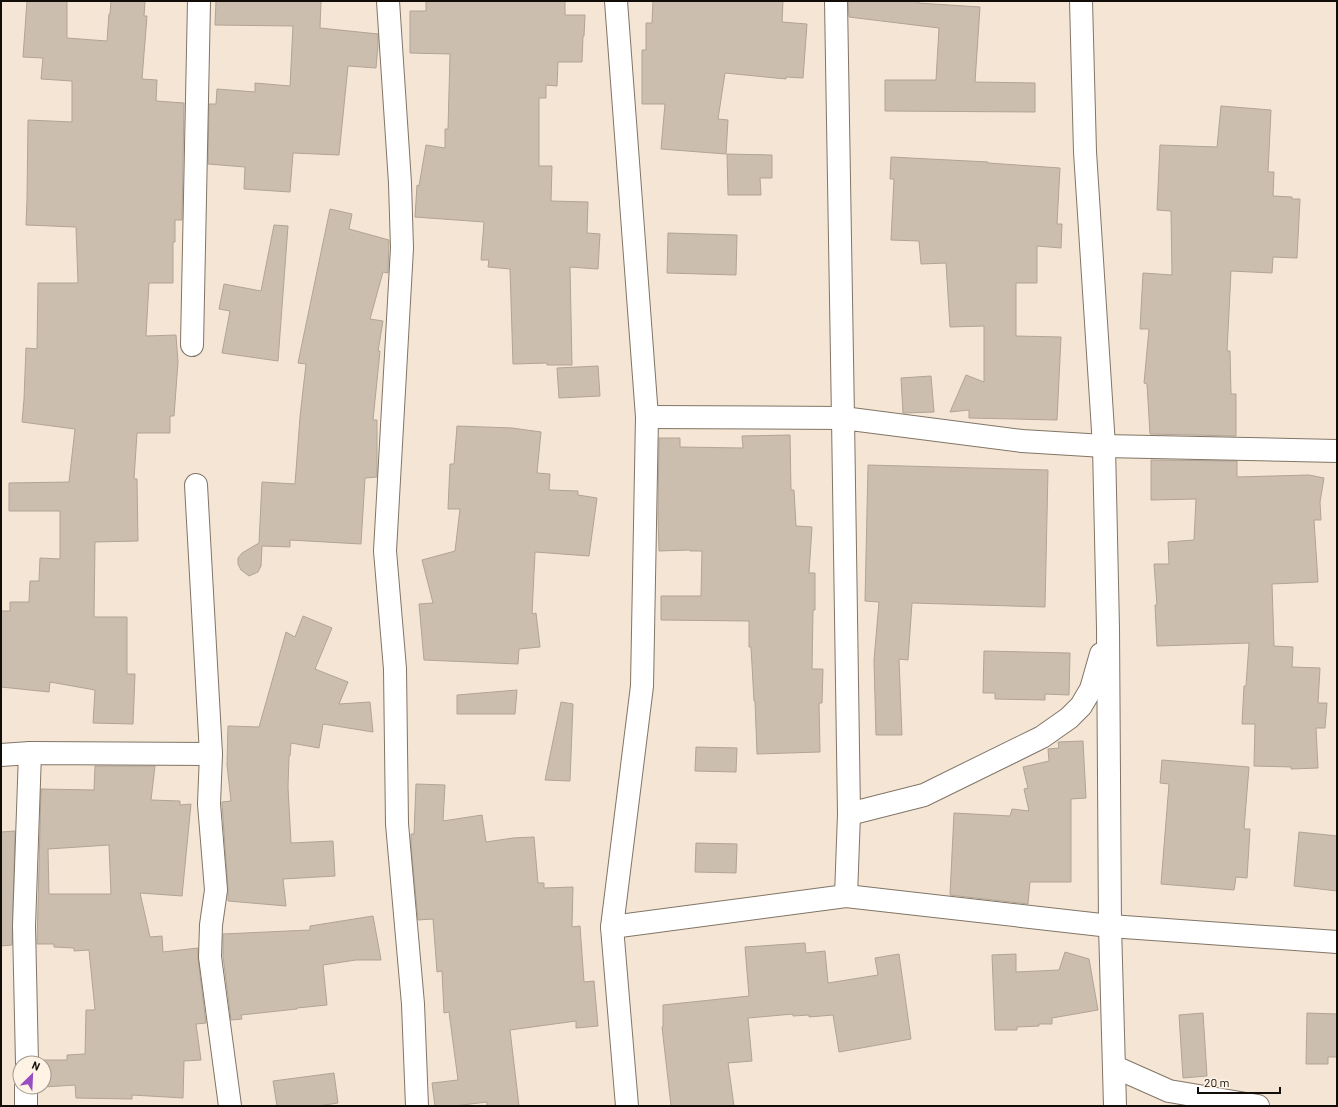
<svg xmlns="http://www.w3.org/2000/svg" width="1338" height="1107" viewBox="0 0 1338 1107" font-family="Barlow,sans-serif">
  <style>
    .building { fill: #ccbeae; stroke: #b2a495; fill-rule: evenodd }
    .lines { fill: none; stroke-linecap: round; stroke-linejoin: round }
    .minor-casing { stroke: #827566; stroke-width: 24 }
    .minor { stroke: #fff; stroke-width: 22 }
  </style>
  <rect width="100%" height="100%" fill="#f4e5d5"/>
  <g class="building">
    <path d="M27,1H67V38L107,41L109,14H110L111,1H145L144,16H147L142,79L157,80L156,101L184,103L182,220H175V242H173V283H149L146,336L176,335L178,362L174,416H170V433H137L134,479H137L138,541L95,542L94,617H127V674H135L133,724L93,723L95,690L50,682L49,692L1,687V611H10V602H29L30,581H39L40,558L60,559V511H9V483L69,482L75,429L22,422L24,399L26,348L37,349L38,283H78L76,227L26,225L27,200L28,120L72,122V81L41,79L43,58L23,57Z"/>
    <path d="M216,1H321L320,28L378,34V45L376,68L348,66L339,155L293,153L290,192L244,189L245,167L208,164L209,104H216L217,89L255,92V83L290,86L293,26L215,25Z"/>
    <path d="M426,1H565V15H585L584,36H583L582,62H558L557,86L546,85V98H539V166H552L551,201L588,202L587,233L600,234L598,269L570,267L572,365H547V363L513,364L510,269L488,267L489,260H481L484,222L415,217L417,185L419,186L426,145L445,148V129H448L450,54L410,53V11H426Z"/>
    <path d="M653,1H783L782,22L807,24L803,78L786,77V79L725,73L718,119L728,120L726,154L661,149L665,104H642V50H646V23H652Z"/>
    <path d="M848,1H918V3L980,7L975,82L1035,83V112L885,111V80H936L939,28L849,17Z"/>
    <path d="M1221,106L1271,110L1268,172H1274L1273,196L1292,197V199H1300L1297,258L1273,257L1272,273L1231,271L1227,351H1230L1231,394H1236V436L1150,434L1147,384L1144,383L1149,329H1140L1143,273L1172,275L1171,211L1157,210L1160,145L1217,147Z"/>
    <path d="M727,154L772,155V178H760L761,195H728Z"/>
    <path d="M891,157L988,162V163L1060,168L1057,224H1062L1061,248L1037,246V283H1016V336L1061,337L1057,420L969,418V410L950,412L966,375L984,382V326L950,327L946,263L921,264L919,241L891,240L894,179H890Z"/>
    <path d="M330,209L352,214L349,229L389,240L388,273L383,272L370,319L383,321L378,351H380L373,420H377V477L365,478L361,544L290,540V547L262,546L261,566L258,572L249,576L241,570L238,564V558L242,553L259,543L262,482L295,484L300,417L306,364L298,363Z"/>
    <path d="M274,225L288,226L278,361L222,353L230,311L219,309L224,284L261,291Z"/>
    <path d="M668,233L737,235L736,275L667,273Z"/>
    <path d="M598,366L600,396L559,398L557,368Z"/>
    <path d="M931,376L934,412L903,413L901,378Z"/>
    <path d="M457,426L512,428L541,432L537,473L550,474L549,490L578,491V495L597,498L589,556L535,552L532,614L536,613L540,647L519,649L518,664L424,660L419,604L433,603L422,560L455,551L460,509H448L450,464H454Z"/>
    <path d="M790,435L791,490H794L796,526L812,527L809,573H815V610H813L812,669H823L822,703H819L820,752L757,754L755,701H754L751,647H749V621L661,620V596H701L702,551H690V550L659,551L658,515L659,438H680V447L743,448L742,436Z"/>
    <path d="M1151,460L1237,461V477L1309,475L1324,478L1320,502L1321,520H1314L1318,582L1272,584L1274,646L1293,647L1292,667L1320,668L1318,703H1327L1325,728H1316L1318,768L1291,769V767L1254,766L1255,724H1242L1244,686H1246L1249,643L1157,646L1155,605H1157L1154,564H1169L1168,542L1194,540L1196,499L1151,500Z"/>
    <path d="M868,465L1048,470L1045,607L912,603L908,660L899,659L902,735H876L874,660L879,602L865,601Z"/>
    <path d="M303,616L332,628L315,669L348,682L339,704L370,702L373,732L323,724L319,748L291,743L290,756H289L288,787L291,843L333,841L335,876L283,879L286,906L228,901V889L222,804V802L231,801L227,765L228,726L259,727L286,632L295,637Z"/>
    <path d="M984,651L1070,653L1069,695L1045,694V700L995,699V693H983Z"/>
    <path d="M517,690L515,714H457V695Z"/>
    <path d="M561,702L573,704L570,781L545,780Z"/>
    <path d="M1083,741L1086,798L1071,799V882H1030L1028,904L950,895L954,813L1010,816L1012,809L1029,811L1024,789L1028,788L1023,767L1049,761L1048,749L1059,748L1058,742Z"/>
    <path d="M696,747L737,748L736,772L695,771Z"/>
    <path d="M1162,760L1249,767L1244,829H1250L1247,878L1236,877L1234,890L1161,884L1169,784L1160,783Z"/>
    <path d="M95,766H155L151,800L180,801V805L191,804L182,896L140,893L150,937L162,936L163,952L198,948V959L206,1023L196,1024L201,1060L184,1061L183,1098L132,1095V1099L76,1098L75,1085L44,1087V1063H39V1060H67V1055L85,1054L86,1010H95L89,950L74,951V948L54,947V944H37L41,789L94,790ZM109,845L111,894H49L48,849Z"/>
    <path d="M416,784L445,785L443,821L482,815L486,842L513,838L534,837L538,883H544V888L573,887L572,927L580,926L584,982L594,981L598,1026L576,1028V1021L510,1030L519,1106H487V1102L454,1106H435L432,1083L458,1080L449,1012L444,1013L442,971L437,972L433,919L418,920L411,845V834H414Z"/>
    <path d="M15,831L12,945L1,946V832Z"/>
    <path d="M1299,832L1337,836V891L1294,886Z"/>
    <path d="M696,843L737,844L736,873L695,872Z"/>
    <path d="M373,916L381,960H356L323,965L327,1005L297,1008V1009L241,1015L242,1019L231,1020L223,956V934L310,930V926Z"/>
    <path d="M805,943L806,953L825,951L828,983L878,975L875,958L899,954L911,1039L839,1052L833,1015L809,1017V1015L793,1016V1014L748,1018L752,1061L728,1063L734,1106H671L662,1027H663V1005L749,996L745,947Z"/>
    <path d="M1065,952L1089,959L1098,1010L1052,1018V1024H1039V1026L1017,1027V1030H995L992,955L1016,954V972L1059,970Z"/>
    <path d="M1203,1013L1207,1076L1183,1078L1179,1015Z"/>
    <path d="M1307,1013L1337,1014V1057H1328V1064H1306Z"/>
    <path d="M334,1073L338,1103L318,1106H277L273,1081Z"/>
  </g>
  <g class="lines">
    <defs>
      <g id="minor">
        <path d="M388,1L400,183L402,248L385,551L395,669L397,824L413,1004L417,1106"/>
        <path d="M616,1L647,417L642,686L612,927L627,1106"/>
        <path d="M1081,1L1085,152L1104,446L1108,628L1110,926L1115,1106"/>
        <path d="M192,345L199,1"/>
        <path d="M647,417L843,418L836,1"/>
        <path d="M196,485L211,754L209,804L216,890L211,925L210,957L230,1106"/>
        <path d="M1,755L30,753L211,754"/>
        <path d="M849,814L924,795L1042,737L1069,718L1081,706L1091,689L1101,654"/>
        <path d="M846,896L849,814L843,418L1022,441L1104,446L1337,451"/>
        <path d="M612,927L846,896L1110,926L1337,942"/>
        <path d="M27,1063L24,926L30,753"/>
        <path d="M1115,1067L1169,1091L1258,1106"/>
        <path d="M26,1106V1087"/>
      </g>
    </defs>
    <use href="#minor" class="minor-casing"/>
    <use href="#minor" class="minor"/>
  </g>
  <rect width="1338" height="1107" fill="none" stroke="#120d08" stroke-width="4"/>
  <g transform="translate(32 1075) rotate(24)"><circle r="19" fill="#fff3e6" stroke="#a0978d"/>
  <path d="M0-3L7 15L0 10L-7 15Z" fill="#984ec1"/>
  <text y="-6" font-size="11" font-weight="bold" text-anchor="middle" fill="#120d08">N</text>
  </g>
  <path d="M1198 1087v6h82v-6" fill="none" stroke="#120d08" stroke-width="2"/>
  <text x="1204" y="1087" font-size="12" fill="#120d08" stroke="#fff3e6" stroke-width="3" paint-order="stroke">20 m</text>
</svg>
